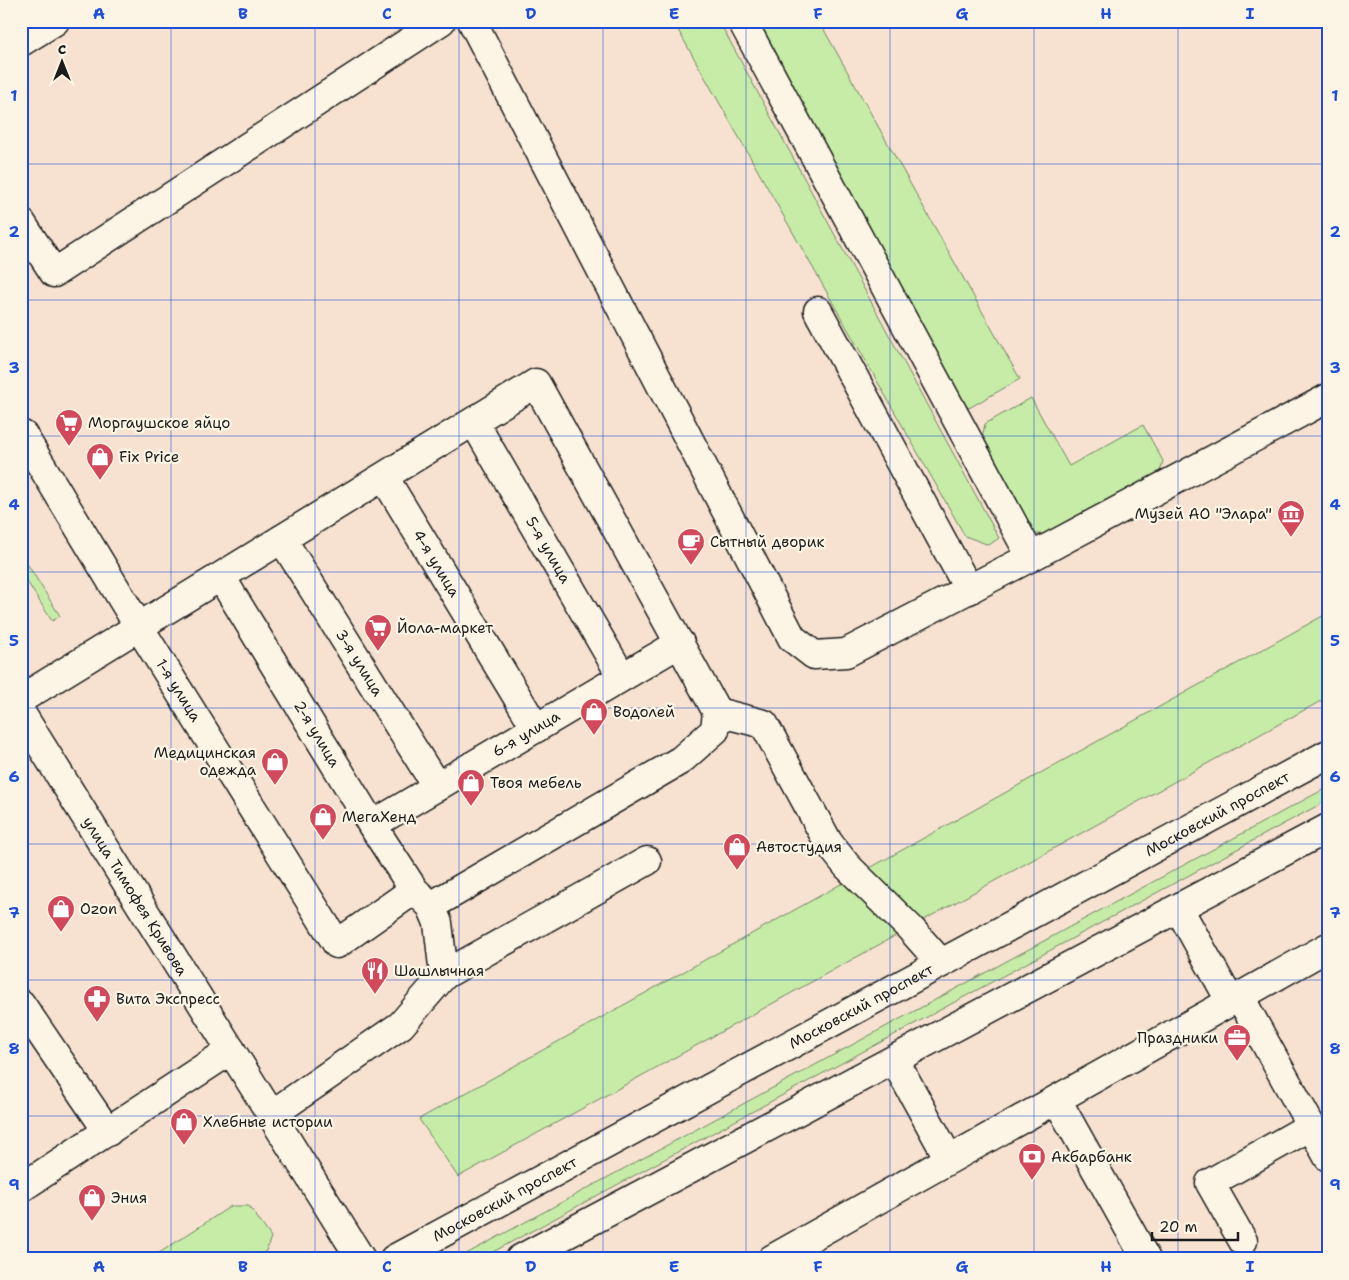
<svg xmlns="http://www.w3.org/2000/svg" width="1349" height="1280" viewBox="0 0 1349 1280" font-family="'Shantell Sans',sans-serif">
  <style>
    .green { fill: #c6eca7; stroke: #718462 }
    .lines { fill: none; stroke-linecap: round; stroke-linejoin: round }
    .minor-casing { stroke: #1c1c1c; stroke-width: 31 }
    .major-casing { stroke: #1c1c1c; stroke-width: 31 }
    .minor { stroke: #fcf5e5; stroke-width: 28 }
    .major { stroke: #fcf5e5; stroke-width: 28 }
    .grid { fill: none; stroke: #1d4ed8; stroke-width: 1; stroke-opacity: 0.55 }
    .labels { text-anchor: middle; stroke-width: 4.5; stroke-linejoin: round; paint-order: stroke }
    .poi-label { font-size: 15px; fill: #1c1c1c; stroke: #fcf5e5; text-anchor: start }
    .street-label { font-size: 15px; fill: #1c1c1c; stroke: #fcf5e5 }
    .neatline { fill: none; stroke: #1d4ed8; stroke-width: 2 }
    .grid-label { font-size: 16px; text-anchor: middle; font-weight: bold; fill: #1d4ed8 }
  </style>
  <rect width="100%" height="100%" fill="#f7e2d1"/>
  <filter id="ink" filterUnits="userSpaceOnUse"><feTurbulence type="fractalNoise" baseFrequency=".02" numOctaves="2"/><feDisplacementMap in="SourceGraphic" scale="10" xChannelSelector="R" yChannelSelector="G"/><feConvolveMatrix kernelMatrix="1 2 1 2 8 2 1 2 1" color-interpolation-filters="sRGB"/></filter>
  <g filter="url(#ink)">
    <g class="green">
      <path d="M673,21H719L999,538L989,545L965,536Z"/>
      <path d="M758,21H819L1020,379L969,408L958,399Z"/>
      <path d="M1031,398L1069,466L1143,425L1163,461L1159,476L1054,535L1035,534L1024,523L982,438L985,424Z"/>
      <path d="M21,554L60,616L52,621L21,572Z"/>
      <path d="M1328,613V697L458,1177L419,1119Z"/>
      <path d="M1328,787V800L480,1259H457Z"/>
      <path d="M231,1206H249L271,1237L266,1251L254,1259H150Z"/>
    </g>
    <g class="lines">
      <defs>
        <g id="minor">
          <path d="M472,21L792,638L814,655L846,653L1031,557L1328,398"/>
          <path d="M742,21L1031,557"/>
          <path d="M21,42L55,21"/>
          <path d="M21,222L54,273L441,21"/>
          <path d="M818,311L969,590"/>
          <path id="s1" d="M474,422L622,677"/>
          <path id="s2" d="M23,435L139,627L337,944L414,890"/>
          <path id="s3" d="M384,477L536,728"/>
          <path id="s4" d="M282,539L437,787"/>
          <path d="M21,699L536,383L717,712L715,730L681,760L431,906L414,890L372,825L221,577"/>
          <path d="M717,712L764,724L828,842L847,866L910,928L941,963"/>
          <path id="s5" d="M21,713L361,1259"/>
          <path id="s6" d="M372,825L680,643"/>
          <path d="M431,906L438,923L444,975"/>
          <path d="M1179,909L1231,1002"/>
          <path d="M1240,997L1328,1157"/>
          <path d="M21,1004L108,1132"/>
          <path d="M895,1061L949,1159"/>
          <path d="M1057,1100L1146,1259"/>
          <path d="M271,1115L401,1025L444,975L647,861"/>
          <path d="M21,1188L231,1050"/>
          <path d="M1243,1241L1210,1183L1311,1126"/>
          <path d="M772,1259L1328,947"/>
        </g>
        <g id="major">
          <path id="s7" d="M394,1259L1328,754"/>
          <path d="M520,1259L1328,828"/>
        </g>
      </defs>
      <use href="#minor" class="minor-casing"/>
      <use href="#major" class="major-casing"/>
      <use href="#minor" class="minor"/>
      <use href="#major" class="major"/>
    </g>
  </g>
  <path class="grid" d="M171,21V1259M315,21V1259M459,21V1259M603,21V1259M746,21V1259M890,21V1259M1034,21V1259M1178,21V1259M21,164H1328M21,300H1328M21,436H1328M21,572H1328M21,708H1328M21,844H1328M21,980H1328M21,1116H1328"/>
  <defs>
    <symbol id="supermarket-pin" viewBox="-11 -11 22 30"><path d="M0 17L-7.5 6A9.5 9.5 0 1 1 7.5 6Z" fill="#d1495b" stroke="#fcf5e5"/><path d="M-6-5.5h2.5l.6 2H6L4.5 2H-2.5L-4.4-4H-6ZM-1.5 3.2a1.3 1.3 0 1 0 .1 0ZM3 3.2a1.3 1.3 0 1 0 .1 0Z" fill="#fff"/></symbol>
    <symbol id="shop-pin" viewBox="-11 -11 22 30"><path d="M0 17L-7.5 6A9.5 9.5 0 1 1 7.5 6Z" fill="#d1495b" stroke="#fcf5e5"/><path d="M-5-2.5h2.3a2.7 3.5 0 0 1 5.4 0H5L5.5 6h-11ZM-1.5-2.5h3a1.5 2.3 0 0 0-3 0Z" fill="#fff"/></symbol>
    <symbol id="museum-pin" viewBox="-11 -11 22 30"><path d="M0 17L-7.5 6A9.5 9.5 0 1 1 7.5 6Z" fill="#d1495b" stroke="#fcf5e5"/><path d="M0-6L6-3V-2H-6V-3ZM-5-1h2V3h-2ZM-1-1h2V3h-2ZM3-1h2V3H3ZM-6 4H6V6H-6Z" fill="#fff"/></symbol>
    <symbol id="cafe-pin" viewBox="-11 -11 22 30"><path d="M0 17L-7.5 6A9.5 9.5 0 1 1 7.5 6Z" fill="#d1495b" stroke="#fcf5e5"/><path d="M-5.5-4.5H6V0H3Q3 3.5 0 3.5H-2.5Q-5.5 3.5-5.5 0ZM3-3.2v2h1.7v-2ZM-6 4.5H4V6H-6Z" fill="#fff"/></symbol>
    <symbol id="restaurant-pin" viewBox="-11 -11 22 30"><path d="M0 17L-7.5 6A9.5 9.5 0 1 1 7.5 6Z" fill="#d1495b" stroke="#fcf5e5"/><path d="M-5-6h1v4h1v-4h1v4h1v-4h1v5L-1.5 .5V6h-2V.5L-5-1ZM5-6V6H3V1.5H1.5Q1.5-4 5-6Z" fill="#fff"/></symbol>
    <symbol id="pharmacy-pin" viewBox="-11 -11 22 30"><path d="M0 17L-7.5 6A9.5 9.5 0 1 1 7.5 6Z" fill="#d1495b" stroke="#fcf5e5"/><path d="M-2-6h4v4h4v4h-4v4h-4v-4h-4v-4h4Z" fill="#fff"/></symbol>
    <symbol id="office-pin" viewBox="-11 -11 22 30"><path d="M0 17L-7.5 6A9.5 9.5 0 1 1 7.5 6Z" fill="#d1495b" stroke="#fcf5e5"/><path d="M-6-3h4V-5.5h4V-3h4V5H-6ZM-1-4.5V-3h2v-1.5ZM-6 0V1H6V0Z" fill="#fff"/></symbol>
    <symbol id="bank-pin" viewBox="-11 -11 22 30"><path d="M0 17L-7.5 6A9.5 9.5 0 1 1 7.5 6Z" fill="#d1495b" stroke="#fcf5e5"/><path d="M-6-4H6V4H-6ZM0-2.3a2.3 2.3 0 1 0 0 4.6a2.3 2.3 0 1 0 0-4.6Z" fill="#fff"/></symbol>
  </defs>
  <g fill-rule="evenodd">
    <use href="#supermarket-pin" x="53" y="407" width="32" height="43"/>
    <use href="#shop-pin" x="84" y="441" width="32" height="43"/>
    <use href="#museum-pin" x="1275" y="498" width="32" height="43"/>
    <use href="#cafe-pin" x="675" y="526" width="32" height="43"/>
    <use href="#supermarket-pin" x="362" y="612" width="32" height="43"/>
    <use href="#shop-pin" x="578" y="696" width="32" height="43"/>
    <use href="#shop-pin" x="259" y="746" width="32" height="43"/>
    <use href="#shop-pin" x="455" y="767" width="32" height="43"/>
    <use href="#shop-pin" x="307" y="801" width="32" height="43"/>
    <use href="#shop-pin" x="721" y="831" width="32" height="43"/>
    <use href="#shop-pin" x="45" y="893" width="32" height="43"/>
    <use href="#restaurant-pin" x="359" y="955" width="32" height="43"/>
    <use href="#pharmacy-pin" x="81" y="983" width="32" height="43"/>
    <use href="#office-pin" x="1221" y="1022" width="32" height="43"/>
    <use href="#shop-pin" x="168" y="1106" width="32" height="43"/>
    <use href="#bank-pin" x="1016" y="1141" width="32" height="43"/>
    <use href="#shop-pin" x="76" y="1182" width="32" height="43"/>
  </g>
  <g class="labels">
    <g class="poi-label">
      <text x="88" y="428">Моргаушское яйцо</text>
      <text x="119" y="462">Fix Price</text>
      <text x="1272" y="519" text-anchor="end">Музей АО "Элара"</text>
      <text x="710" y="547">Сытный дворик</text>
      <text x="397" y="633">Йола-маркет</text>
      <text x="613" y="717">Водолей</text>
      <text x="256" y="758" text-anchor="end">Медицинская<tspan x="256" dy="17">одежда</tspan></text>
      <text x="490" y="788">Твоя мебель</text>
      <text x="342" y="822">МегаХенд</text>
      <text x="756" y="852">Автостудия</text>
      <text x="80" y="914">Ozon</text>
      <text x="394" y="976">Шашлычная</text>
      <text x="116" y="1004">Вита Экспресс</text>
      <text x="1218" y="1043" text-anchor="end">Праздники</text>
      <text x="203" y="1127">Хлебные истории</text>
      <text x="1051" y="1162">Акбарбанк</text>
      <text x="111" y="1203">Эния</text>
    </g>
    <g class="street-label">
      <text dy="5" stroke="none"><textPath href="#s1" startOffset="148">5-я улица</textPath></text>
      <text dy="5" stroke="none"><textPath href="#s3" startOffset="101">4-я улица</textPath></text>
      <text dy="5" stroke="none"><textPath href="#s4" startOffset="146">3-я улица</textPath></text>
      <text dy="5" stroke="none"><textPath href="#s2" startOffset="299">1-я улица</textPath></text>
      <text transform="translate(317 734) rotate(59)" y="5">2-я улица</text>
      <text dy="5" stroke="none"><textPath href="#s6" startOffset="179">6-я улица</textPath></text>
      <text dy="5" stroke="none"><textPath href="#s7" startOffset="936">Московский проспект</textPath></text>
      <text dy="5" stroke="none"><textPath href="#s5" startOffset="216">улица Тимофея Кривова</textPath></text>
      <text dy="5" stroke="none"><textPath href="#s7" startOffset="531">Московский проспект</textPath></text>
      <text dy="5" stroke="none"><textPath href="#s7" startOffset="126">Московский проспект</textPath></text>
    </g>
  </g>
  <rect width="1349" height="1280" fill="none" stroke="#fcf5e5" stroke-width="55"/>
  <g transform="translate(62 62)" stroke="#fcf5e5" stroke-width="4" paint-order="stroke">
  <path d="M0-4L9 19L0 12L-9 19Z" fill="#1c1c1c"/>
  <text y="-8" font-size="14" font-weight="bold" text-anchor="middle" fill="#1c1c1c">С</text>
  </g>
  <path d="M1152 1232v8h86v-8" fill="none" stroke="#1c1c1c" stroke-width="2.5"/>
  <text x="1159" y="1232" font-size="15" fill="#1c1c1c" stroke="#fcf5e5" stroke-width="4" paint-order="stroke">20 m</text>
  <rect x="28" y="28" width="1294" height="1224" class="neatline"/>
  <g class="grid-label">
    <text x="99" y="19">A</text>
    <text x="243" y="19">B</text>
    <text x="387" y="19">C</text>
    <text x="531" y="19">D</text>
    <text x="674" y="19">E</text>
    <text x="818" y="19">F</text>
    <text x="962" y="19">G</text>
    <text x="1106" y="19">H</text>
    <text x="1250" y="19">I</text>
    <text x="14" y="101">1</text>
    <text x="1335" y="101">1</text>
    <text x="14" y="237">2</text>
    <text x="1335" y="237">2</text>
    <text x="14" y="373">3</text>
    <text x="1335" y="373">3</text>
    <text x="14" y="510">4</text>
    <text x="1335" y="510">4</text>
    <text x="14" y="646">5</text>
    <text x="1335" y="646">5</text>
    <text x="14" y="782">6</text>
    <text x="1335" y="782">6</text>
    <text x="14" y="918">7</text>
    <text x="1335" y="918">7</text>
    <text x="14" y="1054">8</text>
    <text x="1335" y="1054">8</text>
    <text x="14" y="1190">9</text>
    <text x="1335" y="1190">9</text>
    <text x="99" y="1272">A</text>
    <text x="243" y="1272">B</text>
    <text x="387" y="1272">C</text>
    <text x="531" y="1272">D</text>
    <text x="674" y="1272">E</text>
    <text x="818" y="1272">F</text>
    <text x="962" y="1272">G</text>
    <text x="1106" y="1272">H</text>
    <text x="1250" y="1272">I</text>
  </g>
</svg>
